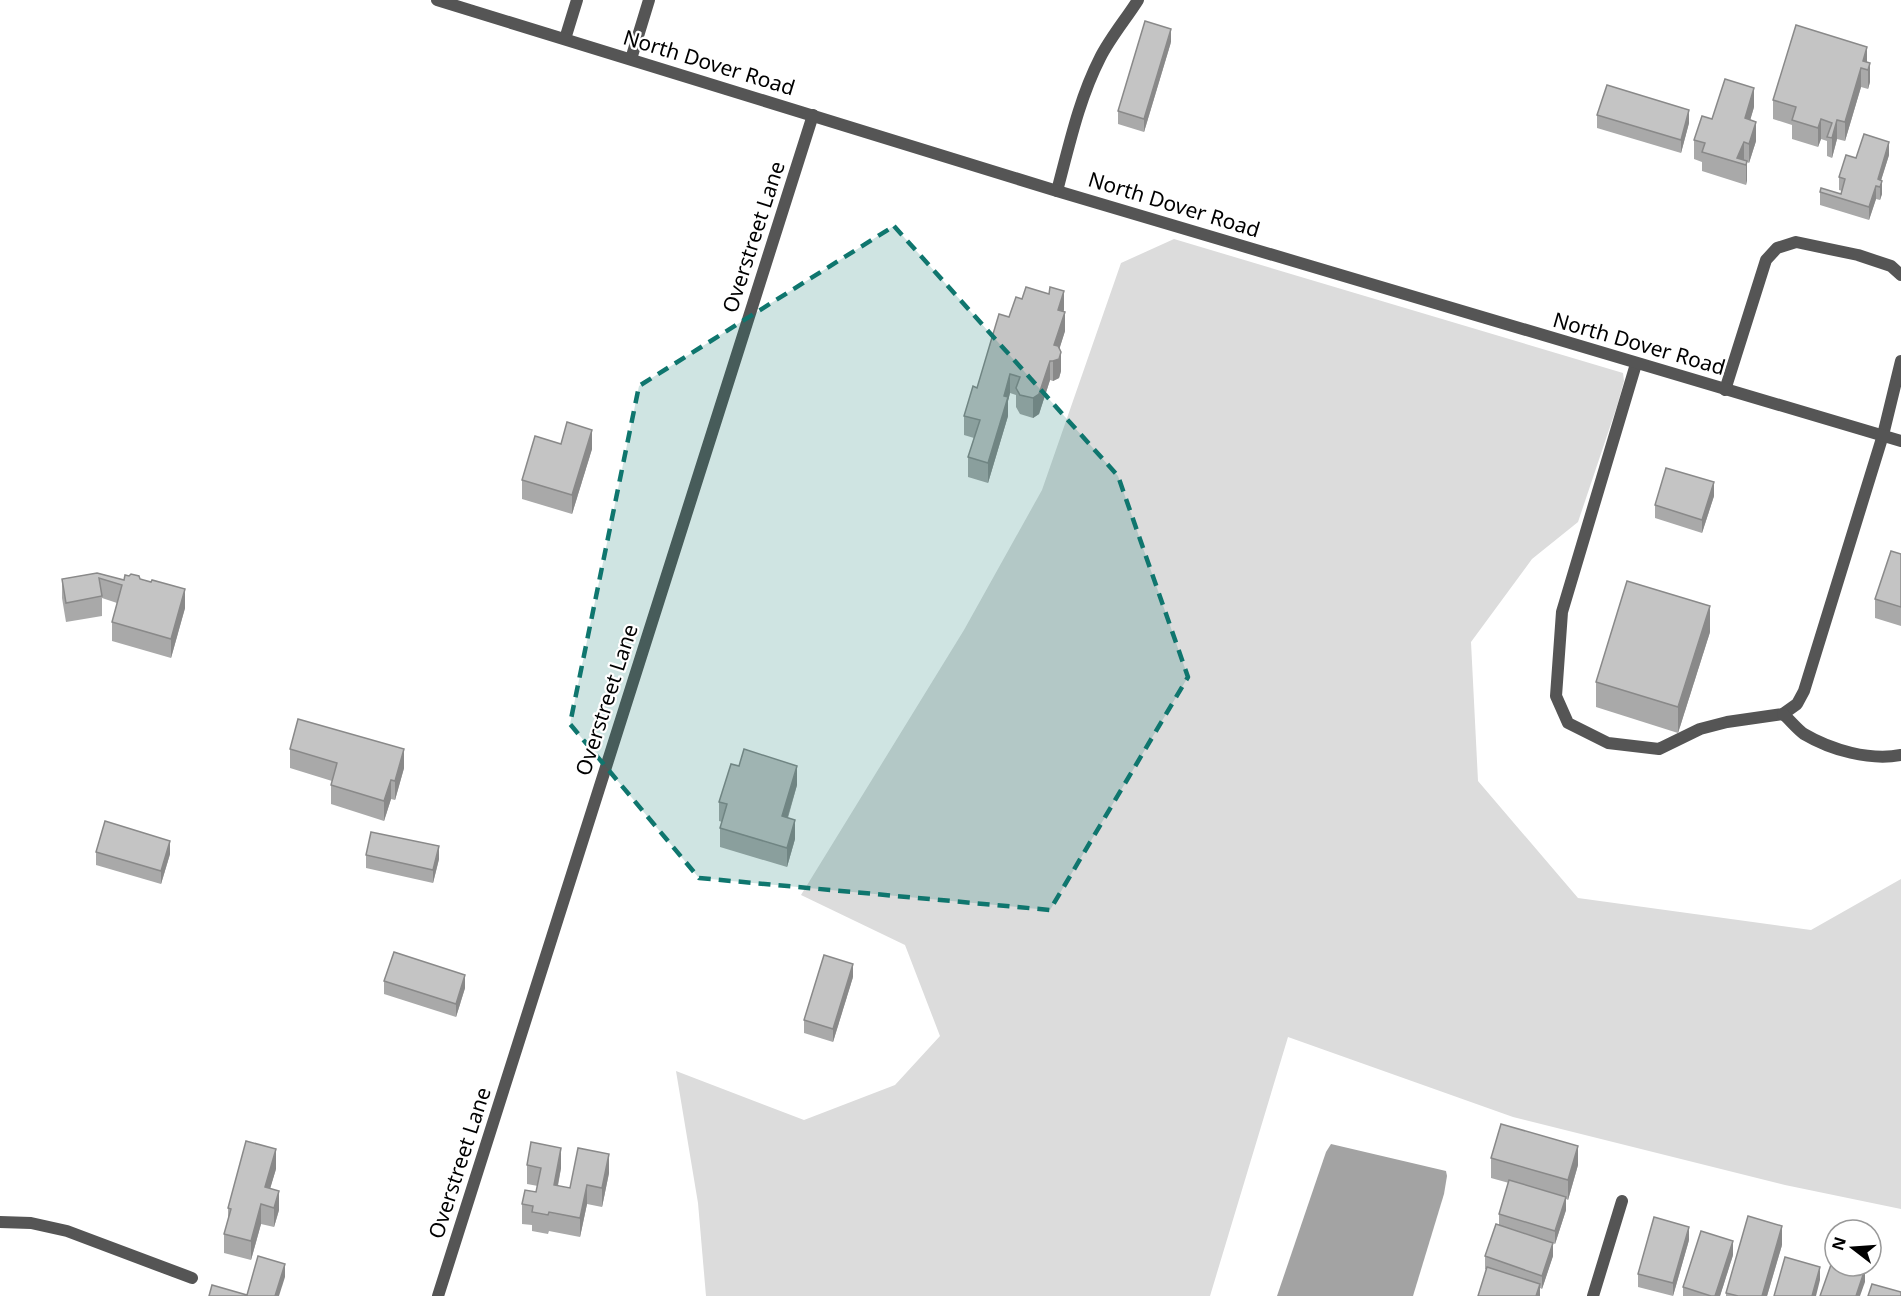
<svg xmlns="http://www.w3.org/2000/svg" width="1901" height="1296" viewBox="0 0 1901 1296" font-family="'Noto Sans',sans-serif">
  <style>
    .green { fill: #dcdcdc }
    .water { fill: #a3a3a3 }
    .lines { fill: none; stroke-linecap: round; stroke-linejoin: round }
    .service { stroke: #555; stroke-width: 12 }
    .minor { stroke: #555; stroke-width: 12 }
    .tertiary { stroke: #555; stroke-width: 12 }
    .wall { fill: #a9a9a9 }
    .shaded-wall { fill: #898989 }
    .building { fill: #c4c4c4; stroke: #898989; stroke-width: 1.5 }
    .marked { fill: #0f766e; fill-opacity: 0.2; stroke: #0f766e; stroke-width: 4.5; stroke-dasharray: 12 8; stroke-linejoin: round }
    .labels { text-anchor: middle; stroke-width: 4.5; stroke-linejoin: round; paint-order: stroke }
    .street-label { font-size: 21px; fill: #000; stroke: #fff }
  </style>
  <rect width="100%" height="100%" fill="#fff"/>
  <path class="green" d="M1174,239L1623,373L1624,381L1617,406L1578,522L1532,559L1471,642L1478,781L1578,898L1811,930L1901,879V1209L1785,1185L1513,1117L1288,1037L1210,1296H706L698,1203L676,1071L804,1120L895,1085L940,1036L905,945L801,895L964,630L1042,490L1121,263Z"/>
  <path class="water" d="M1331,1144L1446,1171L1447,1176L1444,1194L1413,1296H1277L1326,1152Z"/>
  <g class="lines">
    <g class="service">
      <path d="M565,39L577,0"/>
      <path d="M631,59L649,0"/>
      <path d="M1057,191C1069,146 1079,99 1100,58C1110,38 1126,19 1138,0"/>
      <path d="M1636,364L1562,612L1556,696L1568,723L1608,743L1659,749L1700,729L1727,722L1783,714L1797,704L1804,691L1883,435L1901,361"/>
      <path d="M1725,390L1766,260L1777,248L1796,242L1858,255L1891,266L1901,275"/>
      <path d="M1783,714C1790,720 1797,729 1804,734C1831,750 1870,761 1901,755"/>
      <path d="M0,1222L31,1223L67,1231L192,1278"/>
    </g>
    <g class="minor">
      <path d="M438,1296L813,115"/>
      <path d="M1593,1296L1622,1201"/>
    </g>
    <path class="tertiary" d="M437,0L1057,191L1901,441"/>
  </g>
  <g class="wall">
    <path d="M1171,42L1144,132L1118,124V111Z"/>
    <path d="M1867,62L1870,82L1868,89L1861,87L1845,141L1837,139L1832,158L1827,156V141L1821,139L1818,147L1792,139V125L1773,119V100Z"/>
    <path d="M1754,107L1750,120L1756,141L1749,163L1747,162V180L1746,185L1702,171V162L1694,159V140L1712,119Z"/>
    <path d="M1597,115L1689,123L1681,153L1597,128Z"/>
    <path d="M1889,155L1881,180L1882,194L1880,200L1876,199L1869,220L1820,205V192L1841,194L1842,191L1839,190V177L1856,158Z"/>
    <path d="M1022,299L1063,311L1065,331L1059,349L1061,371L1059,378L1053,381L1050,380L1039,414L1033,418L1020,414L1016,407V395L1010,393L1008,401V416L988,483L968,477V457L974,438L964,435V416L1009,317Z"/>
    <path d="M561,444L592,449L572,514L522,499V480Z"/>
    <path d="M1714,496L1702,533L1655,518V505Z"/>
    <path d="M1901,554V626L1875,618V599Z"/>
    <path d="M97,573L124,580L129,576L140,579L185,608L171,658L112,641V622L117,603L102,598V616L66,622L62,598V579Z"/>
    <path d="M1710,632L1678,733L1596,707V682Z"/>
    <path d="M290,749L404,768L395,800L391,799L384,821L331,804V785L332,781L290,768Z"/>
    <path d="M797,785L788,818L795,839L787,867L720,847V828L722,822L719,821V802Z"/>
    <path d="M96,852L170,854L161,884L96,865Z"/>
    <path d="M366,855L439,859L433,883L366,868Z"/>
    <path d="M853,977L833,1042L804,1033V1020Z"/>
    <path d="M384,981L465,988L456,1017L384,994Z"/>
    <path d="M1491,1158L1578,1165L1568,1200L1566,1199V1210L1555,1244L1553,1243V1256L1542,1289L1540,1288V1296L1485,1269V1256L1499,1225V1214L1509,1183L1491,1178Z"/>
    <path d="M527,1165L561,1168L558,1186L570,1188L609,1173L602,1207L587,1204L580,1237L549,1231L548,1234L532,1231V1225L522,1224V1204L536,1192L538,1186L527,1184Z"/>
    <path d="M276,1169L270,1188L279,1210L274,1227L261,1224L251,1260L224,1253V1234L228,1221V1208Z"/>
    <path d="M1689,1240L1673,1296L1638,1287V1274Z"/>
    <path d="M1782,1245L1767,1296H1726V1293Z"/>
    <path d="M1733,1255L1720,1296H1683V1287Z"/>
  </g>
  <g class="shaded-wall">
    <path d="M1171,29V42L1144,132V119Z"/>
    <path d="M1867,47V66L1863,61Z"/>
    <path d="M1870,63V82L1868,89V70Z"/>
    <path d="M1861,68V87L1845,141V122Z"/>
    <path d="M1754,88V107L1745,138V118Z"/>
    <path d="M1689,110V123L1681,153V140Z"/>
    <path d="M1821,119V139L1818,147V128Z"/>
    <path d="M1837,120V139L1832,158V138Z"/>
    <path d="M1756,122V141L1749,163V144Z"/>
    <path d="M1744,142V161L1737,158Z"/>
    <path d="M1889,142V155L1879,187L1878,179Z"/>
    <path d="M1747,161V180L1746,185V165Z"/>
    <path d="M1882,181V194L1880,200V187Z"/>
    <path d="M1876,186V199L1869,220V207Z"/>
    <path d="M1064,291V310L1058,329V310Z"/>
    <path d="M1065,312V331L1056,360L1061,352V371L1059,378L1053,381V361L1054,345Z"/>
    <path d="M1050,361V380L1039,414L1033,418V398Z"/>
    <path d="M1010,374V393L1008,401V416L988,483V463L1004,396Z"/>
    <path d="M592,430V449L572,514V495Z"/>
    <path d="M1714,482V496L1702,533V520Z"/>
    <path d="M185,589V608L171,658V639Z"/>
    <path d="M1710,606V632L1678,733V707Z"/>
    <path d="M404,749V768L395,800V781Z"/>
    <path d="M797,766V785L782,836V816Z"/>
    <path d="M391,780V799L384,821V801Z"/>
    <path d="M795,820V839L787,867V848Z"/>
    <path d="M170,841V854L161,884V871Z"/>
    <path d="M439,846V859L433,883V870Z"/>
    <path d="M853,964V977L833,1042V1029Z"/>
    <path d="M465,975V988L456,1017V1004Z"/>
    <path d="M1578,1146V1165L1568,1200V1180Z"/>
    <path d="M561,1148V1168L554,1204V1185Z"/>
    <path d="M276,1149V1169L265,1206V1187Z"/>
    <path d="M609,1154V1173L602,1207V1188Z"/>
    <path d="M587,1185V1204L580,1237V1218Z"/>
    <path d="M279,1191V1210L274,1227V1208Z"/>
    <path d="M1566,1197V1210L1555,1244V1231Z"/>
    <path d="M261,1204V1224L251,1260V1241Z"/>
    <path d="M1782,1226V1245L1767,1296H1762Z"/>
    <path d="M1689,1227V1240L1673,1296V1283Z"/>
    <path d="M1733,1241V1255L1720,1296H1715Z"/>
    <path d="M1553,1243V1256L1542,1289V1276Z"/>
    <path d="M285,1264V1277L279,1296H275Z"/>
    <path d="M1820,1267V1280L1816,1296H1812Z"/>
    <path d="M1865,1269V1282L1860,1296H1856Z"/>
    <path d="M1540,1284V1296H1536Z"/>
  </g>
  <g class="building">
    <path d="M1145,21L1171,29L1144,119L1118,111Z"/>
    <path d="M1796,25L1867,47L1863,61L1870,63L1868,70L1861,68L1845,122L1837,120L1832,138L1827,137L1832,123L1821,119L1818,128L1792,120L1796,107L1773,100Z"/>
    <path d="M1725,79L1754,88L1745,118L1756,122L1749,144L1744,142L1737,158L1747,161L1746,165L1702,152L1705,143L1694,140L1702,116L1712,119Z"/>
    <path d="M1607,85L1689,110L1681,140L1597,115Z"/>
    <path d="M1864,134L1889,142L1878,179L1882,181L1880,187L1876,186L1869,207L1820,192L1821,188L1841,194L1845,179L1839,177L1846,155L1856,158Z"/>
    <path d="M1026,287L1049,294L1050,287L1064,291L1058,310L1065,312L1054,345L1058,346L1061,352L1059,359L1053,361H1050L1039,394L1033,398L1020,395L1016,388L1020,377L1010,374L1004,396L1008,397L988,463L968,457L980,420L964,416L973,386L977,388L999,314L1009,317L1016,297L1022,299Z"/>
    <path d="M567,422L592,430L572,495L522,480L535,436L561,444Z"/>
    <path d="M1666,468L1714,482L1702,520L1655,505Z"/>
    <path d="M1891,551L1901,554V607L1875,599Z"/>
    <path d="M97,573L124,580L125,575L129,576L131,574L139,576L140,579L151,582L152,580L185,589L171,639L112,622L122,585L99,578L102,596L66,603L62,579Z"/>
    <path d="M1627,581L1710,606L1678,707L1596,682Z"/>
    <path d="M298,719L404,749L395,781L391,780L384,801L331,785L337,763L290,749Z"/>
    <path d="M744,749L797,766L782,816L795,820L787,848L720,828L727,804L719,802L731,764L739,766Z"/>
    <path d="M105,821L170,841L161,871L96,852Z"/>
    <path d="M371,832L439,846L433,870L366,855Z"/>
    <path d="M394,952L465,975L456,1004L384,981Z"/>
    <path d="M824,955L853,964L833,1029L804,1020Z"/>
    <path d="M1501,1124L1578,1146L1568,1180L1491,1158Z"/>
    <path d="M246,1141L276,1149L265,1187L279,1191L274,1208L261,1204L251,1241L224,1234L231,1209L228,1208Z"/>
    <path d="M531,1142L561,1148L554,1185L570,1188L578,1148L609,1154L602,1188L587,1185L580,1218L549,1212L548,1215L532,1212L533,1206L522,1204L525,1190L536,1192L541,1168L527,1165Z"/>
    <path d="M1509,1180L1566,1197L1555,1231L1499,1214Z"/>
    <path d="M1748,1216L1782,1226L1762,1296H1738L1726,1293Z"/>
    <path d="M1654,1217L1689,1227L1673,1283L1638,1274Z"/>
    <path d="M1496,1224L1553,1243L1542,1276L1485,1256Z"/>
    <path d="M1701,1231L1733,1241L1715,1296H1711L1683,1287Z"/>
    <path d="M258,1256L285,1264L275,1296H209L212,1285L247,1295Z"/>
    <path d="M1785,1257L1820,1267L1812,1296H1774Z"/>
    <path d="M1833,1259H1835V1266H1855L1865,1269L1856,1296H1820Z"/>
    <path d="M1487,1267L1540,1284L1536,1296H1478Z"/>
    <path d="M1872,1284L1901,1292V1296H1868Z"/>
  </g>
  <path class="marked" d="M894,226L1118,476L1188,677L1050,910L699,878L570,724L639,386Z"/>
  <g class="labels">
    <g class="street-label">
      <text transform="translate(709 63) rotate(17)" y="7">North Dover Road</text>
      <text transform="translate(1174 205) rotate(17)" y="7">North Dover Road</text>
      <text transform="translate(754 237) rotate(-72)" y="7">Overstreet Lane</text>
      <text transform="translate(1639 344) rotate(16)" y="7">North Dover Road</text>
      <text transform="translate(607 700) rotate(-72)" y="7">Overstreet Lane</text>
      <text transform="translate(460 1163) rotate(-72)" y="7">Overstreet Lane</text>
    </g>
  </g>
  <g transform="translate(1853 1248) rotate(287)"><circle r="28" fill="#ffffff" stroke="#999999" stroke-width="1.5"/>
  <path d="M0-4.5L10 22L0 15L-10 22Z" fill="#000000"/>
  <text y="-9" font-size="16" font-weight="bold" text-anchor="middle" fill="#000000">N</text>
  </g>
</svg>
